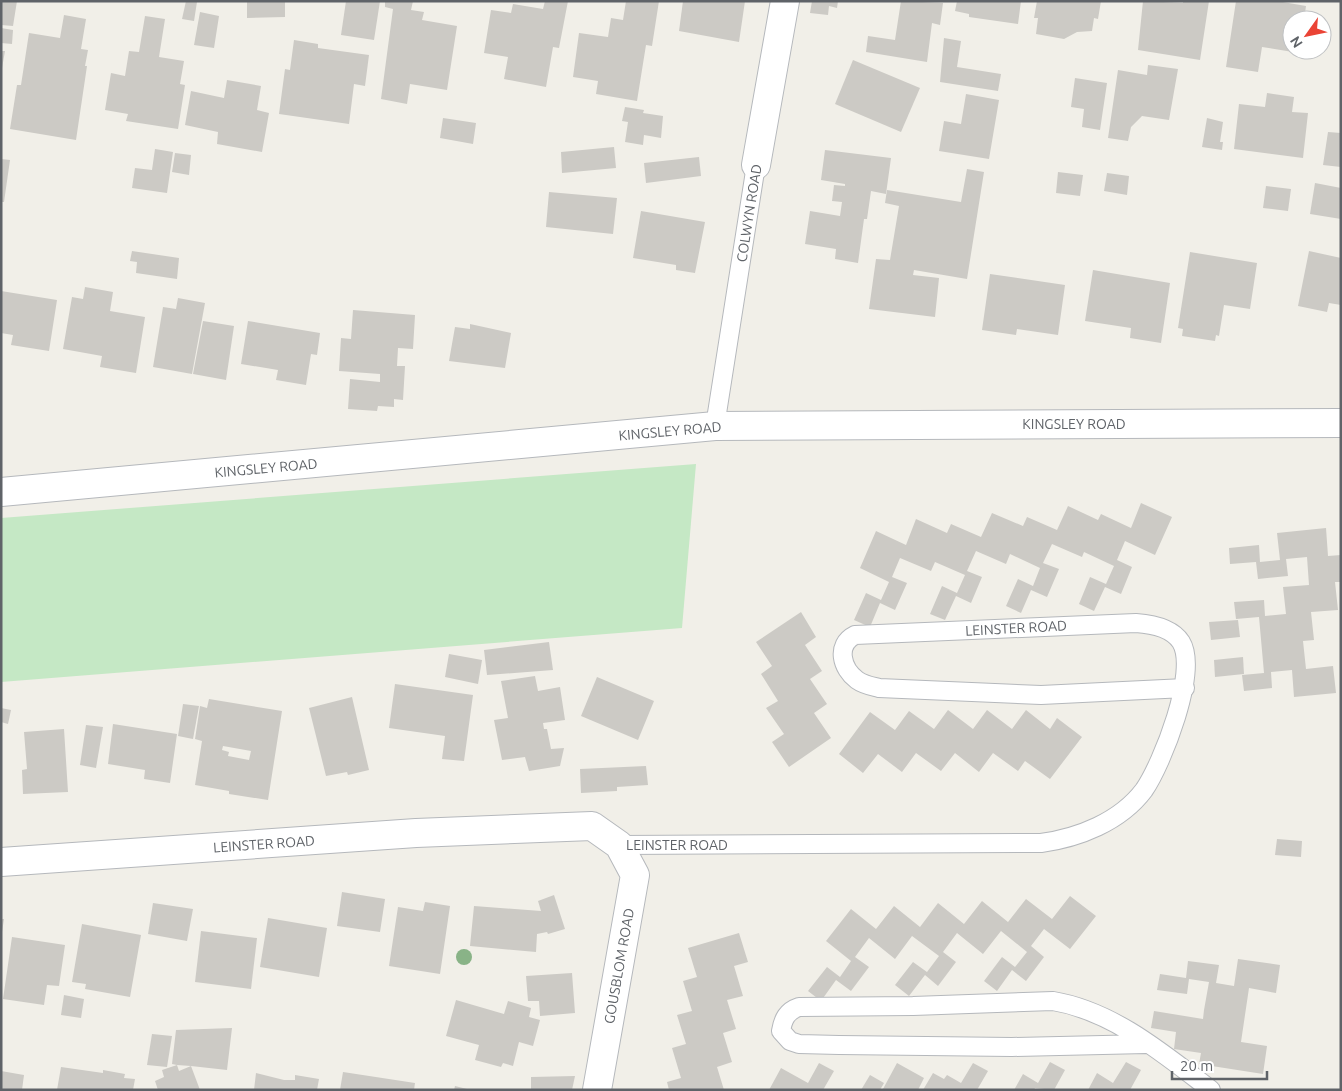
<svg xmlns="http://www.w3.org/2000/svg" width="1342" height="1091" viewBox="0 0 1342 1091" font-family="Ubuntu,sans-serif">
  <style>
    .green { fill: #c5e8c5 }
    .building { fill: #cccac5; fill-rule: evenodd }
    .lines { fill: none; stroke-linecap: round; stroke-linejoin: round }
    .service-casing { stroke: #b5b8bc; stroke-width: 20 }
    .minor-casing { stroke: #b5b8bc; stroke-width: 30 }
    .service { stroke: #fff; stroke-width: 18 }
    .minor { stroke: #fff; stroke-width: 28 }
    .tree { fill: #89b387 }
    .labels { text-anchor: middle; stroke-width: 4; stroke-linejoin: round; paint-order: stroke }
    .street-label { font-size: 14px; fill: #5f6368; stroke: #fff }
  </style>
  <rect width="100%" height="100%" fill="#f1efe8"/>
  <path class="green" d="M696,464L682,628L1,682V518Z"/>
  <g class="building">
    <path d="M1,1H17L13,26L1,25Z"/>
    <path d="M186,1L197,2L194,21L182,19Z"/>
    <path d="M247,1H285V17L247,18Z"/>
    <path d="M346,1H380L374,40L341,35Z"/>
    <path d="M385,1H413L411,10L424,12L422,20L457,26L447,90L410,84L407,104L381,99L393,9L385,7Z"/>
    <path d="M545,1H568L559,48L553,47L546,87L504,79L508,57L484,53L491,10L511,13L513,4L543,9Z"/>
    <path d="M626,1H659L652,46L646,45L637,101L596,94L598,81L573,77L579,33L608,37L611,18L623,20Z"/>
    <path d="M683,1H745L739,42L679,31Z"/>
    <path d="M812,1H838L837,8L829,6L828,15L810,13Z"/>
    <path d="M901,1L943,3L940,25L932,23L927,62L866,52L868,36L895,40Z"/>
    <path d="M957,1H1021L1018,24L969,17V14L955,11Z"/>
    <path d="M1037,1H1101L1098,19L1094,18L1092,31L1077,32L1064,39L1036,34L1038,18H1034Z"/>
    <path d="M1143,1L1183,3V1H1209L1200,60L1138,50Z"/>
    <path d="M1236,1H1277L1306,6L1304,20H1292V50H1299V53L1262,47L1258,72L1226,67Z"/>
    <path d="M200,12L219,16L214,48L194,45Z"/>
    <path d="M64,15L86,19L81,49L88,50L85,66H87L76,140L10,129L17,85H21L29,33L60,38Z"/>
    <path d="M145,16L165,19L159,57L184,61L180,84L185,85L178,129L126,121L128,114L105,110L111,73L125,76L129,51L139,52Z"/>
    <path d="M1,28L13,30L12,44L1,43Z"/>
    <path d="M944,38L961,41L957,67L1001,74L998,91L940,82Z"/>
    <path d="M294,40L318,44V48L369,55L365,86L354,84L349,124L279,114L285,69L290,70Z"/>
    <path d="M1,51H5L2,68H1Z"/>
    <path d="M853,60L920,88L901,132L835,104Z"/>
    <path d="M1148,65L1178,69L1169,120L1142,116L1131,127L1128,141L1108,138L1118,70L1147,75Z"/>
    <path d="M1075,78L1107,83L1100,130L1082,127L1084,109L1071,107Z"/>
    <path d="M227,80L261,86L257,110L269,113L262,152L217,144L218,132L185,125L191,91L224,98Z"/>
    <path d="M1267,93L1294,97L1292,112L1308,113L1303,158L1234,149L1239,104L1265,107Z"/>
    <path d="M966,94L999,100L989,159L939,151L944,121L961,124Z"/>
    <path d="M625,107L644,110L643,113L663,116L661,138L644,135L643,145L625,142L628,122L622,121Z"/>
    <path d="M443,118L476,123L473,144L440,138Z"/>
    <path d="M1207,118L1223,122L1220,142H1223L1222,150L1202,147Z"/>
    <path d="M1328,132L1341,133V167L1323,165Z"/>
    <path d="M614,147L616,168L562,173L561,152Z"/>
    <path d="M155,149L173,152L167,193L132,188L135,168L152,170Z"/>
    <path d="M825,150L891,158L886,194L871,191L867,219H864L858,263L835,259L836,249L805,244L810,211L840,216L842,202L832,201L834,185L845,186V184L821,180Z"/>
    <path d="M175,153L191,155L189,175L172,172Z"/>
    <path d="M699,157L701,176L646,183L644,163Z"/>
    <path d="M1,159L10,160L4,202H1Z"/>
    <path d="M967,169L984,172L967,279L914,270L913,275L939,278L935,317L869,309L876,259L890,260L899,206L885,203L887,190L961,202Z"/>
    <path d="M1058,172L1083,175L1080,196L1056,193Z"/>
    <path d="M1107,173L1129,176L1127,195L1104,191Z"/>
    <path d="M1315,183L1341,188V219L1310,214Z"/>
    <path d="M1266,186L1291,189L1288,211L1263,208Z"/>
    <path d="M549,192L617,198L613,234L546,227Z"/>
    <path d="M641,211L705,222L695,273L676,270V265L633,258Z"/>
    <path d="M132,251L179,258L177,279L136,273L137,262L130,261Z"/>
    <path d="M1309,251L1341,258V305L1329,303L1327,312L1298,306Z"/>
    <path d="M1190,252L1257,263L1250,309L1224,305L1219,336L1216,335L1215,341L1182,336L1183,329L1178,328Z"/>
    <path d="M1093,270L1170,283L1161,343L1130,338L1131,328L1085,321Z"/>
    <path d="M990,274L1065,285L1058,335L1017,329L1016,335L982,330Z"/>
    <path d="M85,287L113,292L110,311L145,317L136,373L100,367L102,356L63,349L72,297L83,299Z"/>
    <path d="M1,291L57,300L49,351L11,345L13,335L1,333Z"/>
    <path d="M178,298L205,303L192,374L153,367L163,307L176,309Z"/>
    <path d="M353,310L415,315L413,349L398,348L397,366H405L403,400L394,399V407L378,406L377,411L348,409L350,379L380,382V374L339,371L341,338L351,339Z"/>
    <path d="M203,321L234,326L226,380L193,374Z"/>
    <path d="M248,321L320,333L317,355L311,354L306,385L276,380L278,370L241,364Z"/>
    <path d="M470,324L511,333L505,368L449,361L455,327L470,329Z"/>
    <path d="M1141,503L1172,517L1155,555L1125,541L1117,560L1132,567L1121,594L1105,587L1094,611L1079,604L1090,577L1106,584L1114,566L1084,552L1082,557L1052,544L1043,563L1059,569L1047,597L1031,590L1021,613L1006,606L1018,579L1033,586L1040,568L1010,554L1006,564L976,551L967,571L982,577L971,603L956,596L945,620L930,614L942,586L957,593L965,575L935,562L931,571L900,558L892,577L907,583L895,610L880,603L870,627L854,620L866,593L881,600L889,582L860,568L876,531L906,545L916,519L947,533L951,524L981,537L992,513L1023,526L1027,517L1057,530L1068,506L1098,520L1101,514L1131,528Z"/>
    <path d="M1326,528L1328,556L1341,555V582H1335L1338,610L1311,612L1314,640L1303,641L1306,669L1333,666L1336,693L1294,697L1292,670L1271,672L1272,688L1244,691L1242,675L1264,673L1259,617L1236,619L1234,602L1264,600L1265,616L1286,614L1283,587L1309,585L1307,557L1286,559L1288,576L1258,579L1256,562L1230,564L1229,548L1259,545L1260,562L1280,560L1277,533Z"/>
    <path d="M801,612L816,637L805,645L822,671L810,679L827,704L814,713L831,738L789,767L772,742L784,734L766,708L778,701L761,674L772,666L756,642Z"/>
    <path d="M1238,620L1240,637L1211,640L1209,622Z"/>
    <path d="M549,642L553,670L487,675L484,650Z"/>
    <path d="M449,654L482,660L478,684L445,677Z"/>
    <path d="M1243,657L1244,674L1215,677L1214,660Z"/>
    <path d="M535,676L538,691L560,687L565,720L543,723L544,729H547L551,749L564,748L560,766L529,771L525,757L502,760L494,720L508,718L501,681Z"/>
    <path d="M597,677L654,701L638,740L581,716Z"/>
    <path d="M395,684L473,695L464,761L442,759L445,736L389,728Z"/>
    <path d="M352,697L369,770L348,775L347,772L326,776L309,708Z"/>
    <path d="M209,699L282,711L268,800L229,794V791L195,785L202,741L195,739L200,706L207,708ZM223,746L251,751L249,760L228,756L229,752L222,750Z"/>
    <path d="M183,704L199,706L193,739L178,736Z"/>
    <path d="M1,708L11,710L8,724L1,722Z"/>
    <path d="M948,710L973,729L987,710L1012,729L1026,710L1050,729L1057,718L1082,737L1050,779L1025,761L1018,771L993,753L979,772L955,753L941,771L916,753L902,772L878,754L863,773L839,754L870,712L895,730L909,711L934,729Z"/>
    <path d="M113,724L177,734L170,783L144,779L145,770L108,764Z"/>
    <path d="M86,725L103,727L96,768L80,765Z"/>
    <path d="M64,729L68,792L23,794L22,770L27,769L24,732Z"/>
    <path d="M646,766L648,785L617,787V791L581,793L580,769Z"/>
    <path d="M1277,839L1302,841L1301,857L1275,855Z"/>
    <path d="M342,892L385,899L380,932L337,926Z"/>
    <path d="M554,895L565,929L548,934L547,932L537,934L536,952L470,946L474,906L541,911L538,901Z"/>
    <path d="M1070,896L1096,916L1070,949L1044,929L1031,946L1044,957L1026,981L1012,970L997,991L984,981L1002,957L1015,967L1027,952L1001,931L983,954L957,933L943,952L956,962L938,986L925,975L909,996L895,985L913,962L927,972L939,956L912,936L895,959L869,938L855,957L869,967L851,991L836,980L821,1001L808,991L827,967L840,977L851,961L826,941L851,909L876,929L894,906L920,927L938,903L964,924L982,901L1008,922L1026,899L1052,919Z"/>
    <path d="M425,902L450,906L440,974L389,966L398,907L423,911Z"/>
    <path d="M153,903L193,909L187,941L148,934Z"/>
    <path d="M268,918L327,928L319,977L260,967Z"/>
    <path d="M1,919H4L2,932H1Z"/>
    <path d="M82,924L141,935L130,997L85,989L86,984L72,982Z"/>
    <path d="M201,931L257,938L251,989L195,982Z"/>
    <path d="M739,933L748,962L734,966L743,996L727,1000L736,1029L723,1033L732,1062L717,1067L724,1090H669L667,1082L681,1078L672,1048L686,1044L677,1015L692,1011L683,981L697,977L688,948Z"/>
    <path d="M12,937L65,945L59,986L47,985L44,1005L3,999Z"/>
    <path d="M1238,959L1280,965L1276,993L1249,988L1241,1042L1267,1046L1263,1074L1199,1064L1201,1053L1174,1049L1176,1032L1151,1028L1154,1011L1203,1019L1204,1010L1209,982L1189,979L1187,994L1157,990L1160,974L1186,978L1188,961L1219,965L1216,983L1234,986Z"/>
    <path d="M572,973L575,1013L540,1016L539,1001H528L526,976Z"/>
    <path d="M64,995L84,999L81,1018L61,1015Z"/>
    <path d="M456,1000L504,1014L508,1001L531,1008L529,1017L540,1020L533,1046L519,1042L513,1066L503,1063L501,1067L475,1060L479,1045L446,1036Z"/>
    <path d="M232,1028L227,1070L191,1066L200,1090H158L155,1081L164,1077L162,1070L177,1065L172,1064L176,1030ZM177,1065L191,1066L179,1071Z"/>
    <path d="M152,1034L172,1036L167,1067L147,1065Z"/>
    <path d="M1050,1062L1065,1070L1054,1090L1035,1088L1034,1090H1014L1023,1074L1038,1083Z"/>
    <path d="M1126,1062L1141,1070L1130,1090H1088L1097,1073L1113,1083Z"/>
    <path d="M819,1063L834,1071L823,1090H769L781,1068L808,1083Z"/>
    <path d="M897,1063L924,1078L918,1090L883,1089Z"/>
    <path d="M973,1063L988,1071L977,1090H923L933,1073L944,1079L947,1075L961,1083Z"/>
    <path d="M61,1067L103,1073V1070L125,1074L124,1078L135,1079L133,1090H57Z"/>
    <path d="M1,1071L24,1075L22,1090H1Z"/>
    <path d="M343,1072L415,1083L414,1090H340Z"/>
    <path d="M256,1073L284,1080H295V1075L319,1079L317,1090H254Z"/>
    <path d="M870,1075L884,1083L880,1090H861Z"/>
    <path d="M575,1076L572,1090H531V1077Z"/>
    <path d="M455,1086L467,1089L466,1090H454Z"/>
  </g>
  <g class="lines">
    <defs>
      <g id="service">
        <path d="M715,426L756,165"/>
        <path d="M619,845L1041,843C1078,838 1120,822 1144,790C1162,764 1199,671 1181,642C1172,628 1150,624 1136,623L855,635C835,645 842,669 857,680C864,685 871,686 879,688L1041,695L1185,688"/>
        <path d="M1146,1044L1012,1047L839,1045L799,1044L790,1041L781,1031C783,1019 787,1011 799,1007L913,1006L1053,1001C1113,1011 1164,1054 1211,1090"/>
      </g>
      <g id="minor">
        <path d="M756,165L785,1"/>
        <path d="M1,492L715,426L1341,423"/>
        <path d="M1,862L416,833L592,826L619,845L635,875L597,1090"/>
      </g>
    </defs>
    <use href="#service" class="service-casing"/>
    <use href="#minor" class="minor-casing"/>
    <use href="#service" class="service"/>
    <use href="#minor" class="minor"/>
  </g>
  <circle class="tree" cx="464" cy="957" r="8"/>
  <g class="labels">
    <g class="street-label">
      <text transform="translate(749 213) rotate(-81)" y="5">COLWYN ROAD</text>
      <text x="1074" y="429">KINGSLEY ROAD</text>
      <text transform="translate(670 431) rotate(-5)" y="5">KINGSLEY ROAD</text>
      <text transform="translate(266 468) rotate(-5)" y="5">KINGSLEY ROAD</text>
      <text transform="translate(1016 628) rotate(-3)" y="5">LEINSTER ROAD</text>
      <text transform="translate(264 844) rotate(-4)" y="5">LEINSTER ROAD</text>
      <text x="677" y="850">LEINSTER ROAD</text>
      <text transform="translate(619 966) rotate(-80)" y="5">GOUSBLOM ROAD</text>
    </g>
  </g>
  <rect width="1342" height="1091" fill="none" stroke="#5f6368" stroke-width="5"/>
  <g transform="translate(1307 35) rotate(237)"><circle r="24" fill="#ffffff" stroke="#bfc1c3"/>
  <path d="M0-4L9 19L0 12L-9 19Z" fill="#ea4335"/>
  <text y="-8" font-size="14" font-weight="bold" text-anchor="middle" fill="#5f6368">N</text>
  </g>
  <path d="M1172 1071v8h95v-8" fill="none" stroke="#5f6368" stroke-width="2.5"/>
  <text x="1180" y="1071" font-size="15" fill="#5f6368" stroke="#ffffff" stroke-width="4" paint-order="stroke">20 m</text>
</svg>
